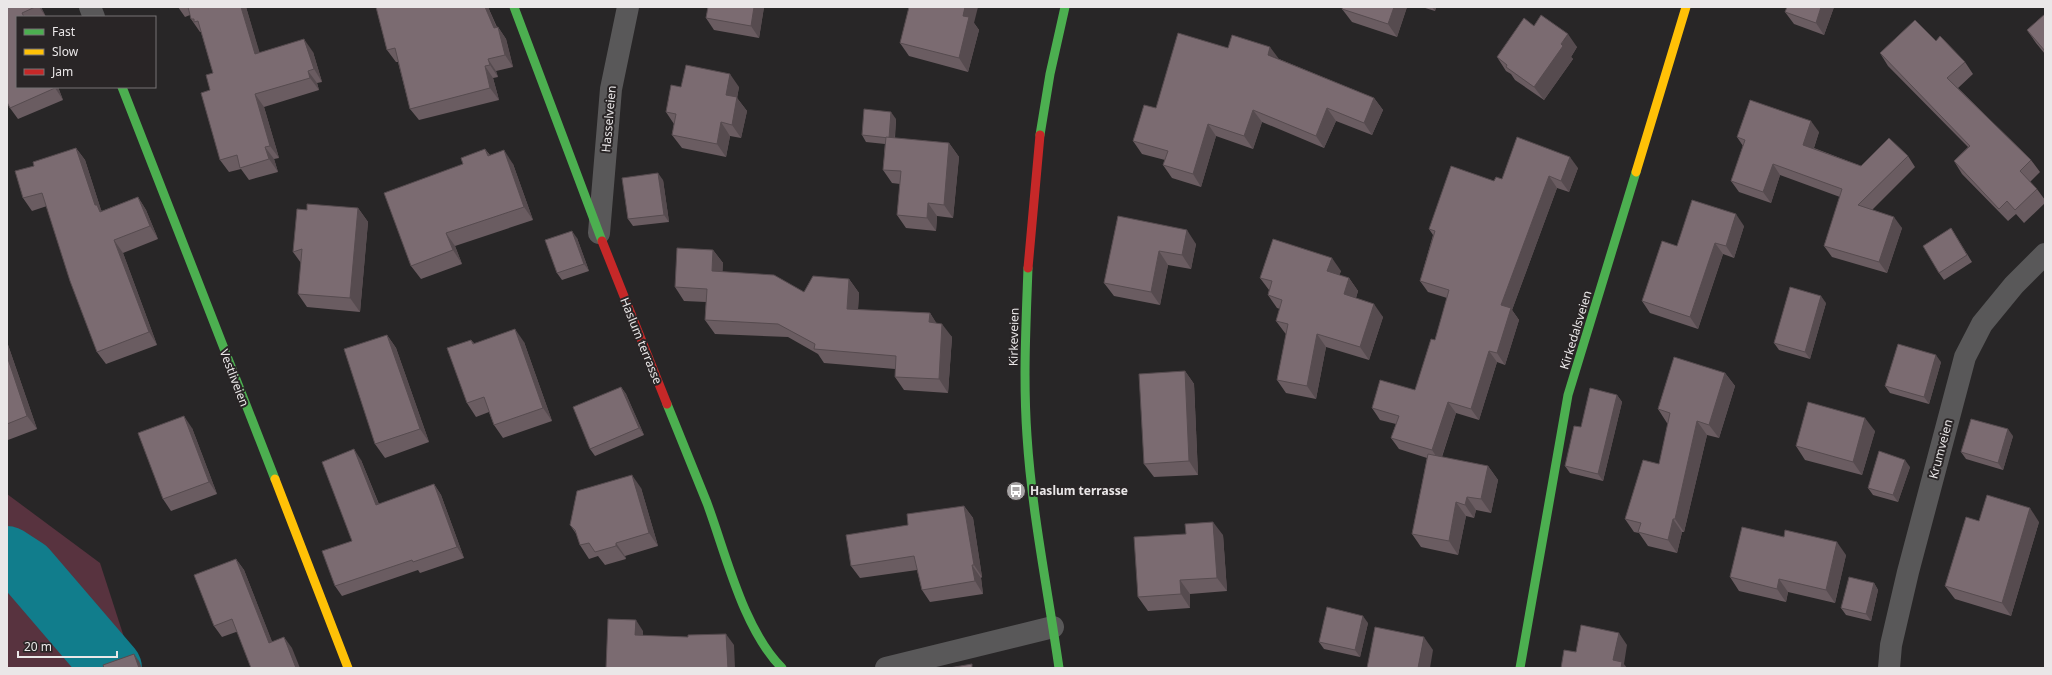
<svg xmlns="http://www.w3.org/2000/svg" width="2052" height="675" viewBox="0 0 2052 675" font-family="'Noto Sans',sans-serif">
  <style>
    .grass { fill: #58333f }
    .lines { fill: none; stroke-linecap: round; stroke-linejoin: round }
    .river { stroke: #117d8c; stroke-width: 60 }
    .street { stroke: #595859; stroke-width: 22 }
    .fast { stroke: #4caf50; stroke-width: 9 }
    .slow { stroke: #ffc107; stroke-width: 9 }
    .jam { stroke: #c62828; stroke-width: 9 }
    .wall { fill: #6a5c61 }
    .shaded-wall { fill: #564b4f }
    .building { fill: #7b6b71; stroke: #564b4f }
    .labels { text-anchor: middle; stroke-width: 4; stroke-linejoin: round; paint-order: stroke }
    .street-label { font-size: 12px; fill: #eae7e8; stroke: #292526 }
    .poi-label { font-size: 12px; font-weight: bold; fill: #eae7e8; stroke: #292526; text-anchor: start }
  </style>
  <rect width="100%" height="100%" fill="#282627"/>
  <path class="grass" d="M7,494L100,563L134,668H7Z"/>
  <g class="lines">
    <path class="river" d="M7,556L27,569L112,668"/>
    <g class="street">
      <path d="M90,7L94,17"/>
      <path d="M599,233L611,89L628,7"/>
      <path d="M886,668L1053,627"/>
      <path d="M1889,668L1891,645L1908,572L1965,357L1982,324L2014,285L2045,254"/>
    </g>
    <g class="fast">
      <path d="M514,7L602,241"/>
      <path d="M122,87L275,479"/>
      <path d="M1040,135L1050,74L1065,7"/>
      <path d="M1028,268C1026,324 1023,380 1027,436C1032,514 1048,591 1059,668"/>
      <path d="M667,404C680,437 694,470 707,503C726,554 743,629 782,668"/>
      <path d="M1520,668L1568,395L1636,172"/>
    </g>
    <g class="slow">
      <path d="M1636,172L1686,7"/>
      <path d="M275,479L348,668"/>
    </g>
    <g class="jam">
      <path d="M602,241L667,404"/>
      <path d="M1028,268L1040,135"/>
    </g>
  </g>
  <g class="wall">
    <path d="M7,7H41L46,17H17V87H58L63,100L18,119L10,108Z"/>
    <path d="M178,7H246L259,52H313L322,82L317,83L319,90L264,107L279,158L274,159L278,172L249,180L241,169L229,172L220,160L210,90L213,73L201,32H200L191,19L190,15L185,17Z"/>
    <path d="M376,7H488L497,27H498L506,39L513,67L496,71L498,77L493,78L499,100L419,120L410,109L398,62H396L387,50Z"/>
    <path d="M708,7H764L759,38L714,30L706,18Z"/>
    <path d="M1407,7L1397,37L1352,22L1342,9Z"/>
    <path d="M1422,7H1436L1435,11Z"/>
    <path d="M1834,7L1824,35L1794,24L1785,12Z"/>
    <path d="M2045,14V54L2036,43L2027,30Z"/>
    <path d="M974,23L979,30L968,72L909,56L900,43Z"/>
    <path d="M1534,26L1577,47L1571,57L1573,59L1544,100L1515,80L1511,74L1506,71L1497,57Z"/>
    <path d="M1936,41L1965,62L1973,74L1958,88L2031,160L2040,172L2030,182L2037,189L2045,200V203L2024,223L2016,214L2008,221L1962,174L1954,161L1968,147L1888,66L1880,53Z"/>
    <path d="M1228,48L1279,59L1374,98L1383,110L1372,135L1336,121L1324,148L1262,122L1253,149L1216,136L1201,187L1172,178L1163,165L1165,160L1142,154L1133,141L1156,108Z"/>
    <path d="M681,87H739L737,98L747,111L741,138L730,136L726,157L682,148L672,135L674,124L666,112Z"/>
    <path d="M896,119L895,138L949,143L959,157L953,218L937,216L936,231L906,228L897,215L900,184L892,183L883,170L885,144L866,142L862,135Z"/>
    <path d="M1819,132L1814,148L1861,166L1908,156L1915,167L1872,210L1902,228L1887,273L1832,257L1824,246L1840,197L1780,175L1771,203L1739,192L1731,181L1743,146L1737,137Z"/>
    <path d="M76,148L85,160L101,210L102,211L138,197L146,210L158,239L123,253L157,345L106,364L97,352L47,206L32,211L23,198L34,166Z"/>
    <path d="M485,149L490,155L513,164L533,220L455,246L462,264L421,279L411,266L463,164Z"/>
    <path d="M1578,168L1569,192L1557,188L1512,310L1519,320L1505,365L1497,362L1479,420L1456,413L1442,457L1488,466L1498,480L1491,513L1476,510L1474,518L1466,516L1458,555L1421,547L1412,534L1427,458L1399,449L1391,438L1396,424L1380,420L1372,408L1415,390L1435,340L1447,298L1428,292L1420,281L1433,235L1429,229L1502,179Z"/>
    <path d="M663,180L669,222L633,226L628,219Z"/>
    <path d="M358,208L368,222L360,312L307,307L298,294L301,263L293,252L307,210Z"/>
    <path d="M1118,216L1196,244L1191,269L1168,265L1160,305L1114,296L1104,283Z"/>
    <path d="M1744,226L1734,258L1723,254L1698,329L1650,313L1642,301L1677,246Z"/>
    <path d="M1951,228L1972,262L1944,280L1939,273Z"/>
    <path d="M577,238L589,271L562,280L557,273Z"/>
    <path d="M713,250L723,263L722,272L804,292L849,279L859,293L858,310L930,313L936,323L952,337L948,393L904,390L895,377V369L824,363L818,354L788,337L715,334L705,320L706,302L684,301L675,287Z"/>
    <path d="M1341,271L1339,275L1349,278L1358,291L1356,298L1383,317L1369,360L1326,347L1316,399L1286,393L1277,380L1286,334L1285,333L1276,321L1280,309L1277,308L1268,295L1269,290L1260,278Z"/>
    <path d="M1826,303L1810,359L1779,350L1774,343Z"/>
    <path d="M387,335L396,348L429,442L385,458L375,444Z"/>
    <path d="M471,340L474,343L524,342L552,421L503,438L494,425L489,412L476,417L467,403Z"/>
    <path d="M7,342L37,429L8,440L7,438Z"/>
    <path d="M1941,362L1929,404L1890,393L1885,386Z"/>
    <path d="M1185,371L1194,384L1198,475L1154,477L1144,464Z"/>
    <path d="M1725,373L1735,386L1719,438L1707,435L1684,532H1682L1677,553L1648,546L1639,533L1634,532L1625,519L1659,464L1668,423H1667L1658,409Z"/>
    <path d="M621,387L626,394L644,435L595,456L590,449Z"/>
    <path d="M1617,395L1622,402L1603,481L1570,473L1565,466L1581,427Z"/>
    <path d="M192,428L217,494L171,511L163,499Z"/>
    <path d="M1875,431L1862,475L1805,460L1796,446Z"/>
    <path d="M2013,436L2003,470L1966,459L1961,452Z"/>
    <path d="M361,460L379,504L434,484L441,495L464,558L420,573L418,570L342,596L335,586L352,541Z"/>
    <path d="M1910,467L1898,502L1873,495L1868,488Z"/>
    <path d="M641,488L658,546L625,556L626,559L605,565L598,556L589,559L580,545L577,535L570,525Z"/>
    <path d="M964,506L973,518L982,577L981,578L983,594L930,602L922,590L917,570L860,578L851,566L908,525Z"/>
    <path d="M1979,521L2039,522L2011,616L1955,599L1945,586Z"/>
    <path d="M1223,535L1227,591L1190,594V608L1148,611L1138,597Z"/>
    <path d="M1846,555L1835,603L1788,592L1786,602L1739,591L1730,577Z"/>
    <path d="M236,559L244,570L272,642L292,648L236,632L222,637L214,626Z"/>
    <path d="M1874,583L1878,590L1871,621L1846,615L1841,608Z"/>
    <path d="M1368,623L1360,657L1324,649L1319,642Z"/>
  </g>
  <g class="shaded-wall">
    <path d="M39,7H41L46,17Z"/>
    <path d="M241,7H246L264,67L255,54Z"/>
    <path d="M485,7H488L500,36L498,27L506,39L513,67L505,55Z"/>
    <path d="M754,7H764L759,38L751,26Z"/>
    <path d="M965,7H978L974,23L979,30L968,72L959,58L963,16Z"/>
    <path d="M1394,7H1407L1397,37L1388,24Z"/>
    <path d="M1432,7H1436L1435,11Z"/>
    <path d="M1821,7H1834L1824,35L1816,23Z"/>
    <path d="M1568,34L1577,47L1571,57L1573,59L1544,100L1534,87Z"/>
    <path d="M304,39L313,52L322,82L314,69Z"/>
    <path d="M1270,47L1279,59L1268,55Z"/>
    <path d="M488,59L496,71L498,77L490,65Z"/>
    <path d="M485,66L493,78L499,100L490,88Z"/>
    <path d="M308,71L317,83L319,90L310,78Z"/>
    <path d="M730,74L739,87L737,98L747,111L741,138L732,125L726,95Z"/>
    <path d="M55,87H58L63,100L55,88Z"/>
    <path d="M255,94L264,107L279,158L270,146Z"/>
    <path d="M1374,98L1383,110L1372,135L1364,123Z"/>
    <path d="M1327,108L1336,121L1324,148L1316,136Z"/>
    <path d="M1253,110L1262,122L1253,149L1244,136Z"/>
    <path d="M891,112L896,119L894,145L889,138Z"/>
    <path d="M1811,121L1819,132L1811,156L1803,145Z"/>
    <path d="M721,122L730,136L726,157L717,144Z"/>
    <path d="M1208,124L1216,136L1201,187L1193,174Z"/>
    <path d="M949,143L959,157L953,218L944,205Z"/>
    <path d="M265,147L274,159L278,172L269,159Z"/>
    <path d="M76,148L85,160L101,210L106,217L108,225L95,205Z"/>
    <path d="M485,149L495,163L488,156Z"/>
    <path d="M504,150L513,164L533,220L524,207Z"/>
    <path d="M1570,157L1578,168L1569,192L1561,181Z"/>
    <path d="M1773,164L1780,175L1771,203L1763,192Z"/>
    <path d="M658,173L663,180L669,222L664,215Z"/>
    <path d="M1549,176L1557,188L1512,310L1519,320L1505,365L1497,353L1501,305Z"/>
    <path d="M138,197L146,210L158,239L150,226Z"/>
    <path d="M928,203L937,216L936,231L927,218Z"/>
    <path d="M358,208L368,222L360,312L350,298Z"/>
    <path d="M1736,214L1744,226L1734,258L1726,246Z"/>
    <path d="M1894,217L1902,228L1887,273L1879,262Z"/>
    <path d="M1187,230L1196,244L1191,269L1182,255Z"/>
    <path d="M572,231L577,238L589,271L584,264Z"/>
    <path d="M446,233L455,246L462,264L453,250Z"/>
    <path d="M114,240L123,253L157,345L149,332Z"/>
    <path d="M1715,243L1723,254L1698,329L1690,317Z"/>
    <path d="M713,250L723,263L722,285L712,271Z"/>
    <path d="M1159,251L1168,265L1160,305L1151,292Z"/>
    <path d="M1332,258L1341,271L1336,284L1327,271Z"/>
    <path d="M1349,278L1358,291L1353,307L1344,294Z"/>
    <path d="M849,279L859,293L857,323L847,309Z"/>
    <path d="M1821,296L1826,303L1810,359L1805,352Z"/>
    <path d="M1374,304L1383,317L1369,360L1360,347Z"/>
    <path d="M930,313L939,327L929,322Z"/>
    <path d="M942,324L952,337L948,393L939,379Z"/>
    <path d="M515,329L524,342L552,421L543,408Z"/>
    <path d="M1317,334L1326,347L1316,399L1307,386Z"/>
    <path d="M387,335L396,348L429,442L420,429Z"/>
    <path d="M7,342L37,429L27,416L7,356Z"/>
    <path d="M1489,351L1497,362L1479,420L1471,409Z"/>
    <path d="M1936,355L1941,362L1929,404L1924,397Z"/>
    <path d="M1185,371L1194,384L1198,475L1189,461Z"/>
    <path d="M1725,373L1735,386L1719,438L1709,425Z"/>
    <path d="M621,387L626,394L644,435L639,428Z"/>
    <path d="M1617,395L1622,402L1603,481L1598,474Z"/>
    <path d="M1448,402L1456,413L1440,462L1432,450Z"/>
    <path d="M184,416L192,428L217,494L209,482Z"/>
    <path d="M1865,418L1875,431L1862,475L1853,462Z"/>
    <path d="M1697,421L1707,435L1684,532L1675,519Z"/>
    <path d="M2008,429L2013,436L2003,470L1998,463Z"/>
    <path d="M354,449L361,460L383,515L376,505Z"/>
    <path d="M1905,460L1910,467L1898,502L1893,495Z"/>
    <path d="M1488,466L1498,480L1491,513L1481,499Z"/>
    <path d="M632,475L641,488L658,546L649,533Z"/>
    <path d="M434,484L441,495L464,558L457,547Z"/>
    <path d="M1467,497L1476,510L1474,518L1465,505Z"/>
    <path d="M1456,502L1466,516L1458,555L1449,541Z"/>
    <path d="M964,506L973,518L982,577L974,565Z"/>
    <path d="M2030,508L2039,522L2011,616L2002,603Z"/>
    <path d="M1673,519L1682,532L1677,553L1668,540Z"/>
    <path d="M1213,522L1223,535L1227,591L1217,578Z"/>
    <path d="M1837,542L1846,555L1835,603L1826,590Z"/>
    <path d="M616,543L625,556L626,559L616,546Z"/>
    <path d="M236,559L244,570L277,654L269,643Z"/>
    <path d="M972,565L981,578L983,594L975,581Z"/>
    <path d="M1779,579L1788,592L1786,602L1777,589Z"/>
    <path d="M1180,580L1190,594V608L1181,594Z"/>
    <path d="M1874,583L1878,590L1871,621L1866,614Z"/>
    <path d="M1363,616L1368,623L1360,657L1355,650Z"/>
    <path d="M636,620L643,631V646L635,635Z"/>
    <path d="M1619,633L1627,645L1624,664L1627,668H1619L1613,660Z"/>
    <path d="M726,634L734,645L735,668H728Z"/>
    <path d="M284,637L292,648L300,668H296Z"/>
    <path d="M1424,637L1433,650L1430,668H1418Z"/>
    <path d="M134,654L139,661L142,668H139Z"/>
  </g>
  <g class="building">
    <path d="M7,7H35L22,13L24,17H17V87H55V88L10,108L7,102Z"/>
    <path d="M188,7H241L255,54L304,39L314,69L308,71L310,78L255,94L270,146L265,147L269,159L240,168L237,155L220,160L201,93L210,90L206,75L213,73L198,21L194,22V19H191Z"/>
    <path d="M376,7H485L494,28L498,27L505,55L488,59L490,65L485,66L490,88L410,109L395,48L387,50Z"/>
    <path d="M708,7H754L751,26L706,18Z"/>
    <path d="M909,7H965L963,16L969,17L959,58L900,43Z"/>
    <path d="M1343,7H1394L1388,24L1342,9Z"/>
    <path d="M1787,7H1821L1816,23L1785,12Z"/>
    <path d="M2045,14V51L2027,30Z"/>
    <path d="M1541,15L1568,34L1561,44L1563,46L1534,87L1506,67L1507,65L1497,57L1524,18L1534,26Z"/>
    <path d="M1915,20L1936,41L1940,36L1965,62L1947,78L2031,160L2020,171L2037,189L2015,210L2007,201L1999,209L1954,161L1970,146L1880,53Z"/>
    <path d="M1178,33L1228,48L1232,35L1270,47L1268,55L1374,98L1364,123L1327,108L1316,136L1253,110L1244,136L1208,124L1193,174L1163,165L1168,151L1133,141L1144,105L1156,108Z"/>
    <path d="M686,65L730,74L726,95L737,97L732,125L721,122L717,144L672,135L676,114L666,112L671,85L681,87Z"/>
    <path d="M1750,100L1811,121L1803,145L1861,166L1889,138L1908,156L1858,205L1894,217L1879,262L1824,246L1842,189L1773,164L1763,192L1731,181L1745,140L1737,137Z"/>
    <path d="M864,109L891,112L889,138L862,135Z"/>
    <path d="M886,137L949,143L944,205L928,203L927,218L897,215L901,171L883,170Z"/>
    <path d="M1517,137L1570,157L1561,181L1549,176L1501,305L1511,308L1497,353L1489,351L1471,409L1448,402L1432,450L1391,438L1399,416L1372,408L1380,380L1415,390L1431,339L1435,340L1449,290L1420,281L1435,231L1429,229L1451,166L1494,181L1496,177L1502,179Z"/>
    <path d="M76,148L95,205H97L100,212L138,197L150,226L114,240L149,332L97,352L70,281L42,193L23,198L15,171L34,166L33,162Z"/>
    <path d="M485,149L488,156L504,150L524,207L446,233L453,250L411,266L384,193L463,164L461,158Z"/>
    <path d="M658,173L664,215L628,219L622,178Z"/>
    <path d="M1692,200L1736,214L1726,246L1715,243L1690,317L1642,301L1662,241L1677,246Z"/>
    <path d="M307,204L358,208L350,298L298,294L302,249L293,252L297,209L307,210Z"/>
    <path d="M1118,216L1187,230L1182,255L1159,251L1151,292L1104,283Z"/>
    <path d="M1951,228L1967,255L1939,273L1923,246Z"/>
    <path d="M572,231L584,264L557,273L545,240Z"/>
    <path d="M1273,239L1332,258L1327,271L1349,278L1344,294L1374,304L1360,347L1317,334L1307,386L1277,380L1288,324L1276,321L1282,300L1268,295L1272,281L1260,278Z"/>
    <path d="M677,248L713,250L712,271L774,275L804,292L813,276L849,279L847,309L930,313L929,322L942,324L939,379L895,377L896,356L814,349L815,344L778,324L705,320L707,289L675,287Z"/>
    <path d="M1790,287L1821,296L1805,352L1774,343Z"/>
    <path d="M515,329L543,408L494,425L484,397L467,403L447,348L471,340L473,344Z"/>
    <path d="M387,335L420,429L375,444L344,349Z"/>
    <path d="M1898,344L1936,355L1924,397L1885,386Z"/>
    <path d="M7,356L27,416L7,424Z"/>
    <path d="M1674,357L1725,373L1709,425L1697,421L1675,519H1673L1668,540L1638,532L1641,523L1625,519L1643,460L1659,464L1670,413L1658,409Z"/>
    <path d="M1185,371L1189,461L1144,464L1139,374Z"/>
    <path d="M621,387L639,428L590,449L573,407Z"/>
    <path d="M1590,388L1617,395L1598,474L1565,466L1574,426L1581,427Z"/>
    <path d="M1808,402L1865,418L1853,462L1796,446Z"/>
    <path d="M184,416L209,482L163,499L138,433Z"/>
    <path d="M1971,419L2008,429L1998,463L1961,452Z"/>
    <path d="M354,449L376,505L434,484L457,547L413,562L412,560L335,586L322,551L352,541L322,462Z"/>
    <path d="M1879,451L1905,460L1893,495L1868,488Z"/>
    <path d="M1428,454L1488,466L1481,499L1467,497L1465,505L1456,502L1449,541L1412,534Z"/>
    <path d="M632,475L649,533L616,543V546L595,552L589,543L580,545L575,530L570,525L577,491Z"/>
    <path d="M1987,495L2030,508L2002,603L1945,586L1966,517L1979,521Z"/>
    <path d="M964,506L974,565H972L975,581L922,590L914,556L851,566L846,535L908,525L907,514Z"/>
    <path d="M1213,522L1217,578L1180,580L1181,594L1138,597L1134,537L1186,534L1185,524Z"/>
    <path d="M1742,527L1784,537L1785,530L1837,542L1826,590L1779,579L1777,589L1730,577Z"/>
    <path d="M236,559L269,643L284,637L296,668H251L232,619L214,626L194,575Z"/>
    <path d="M1849,577L1874,583L1866,614L1841,608Z"/>
    <path d="M1327,607L1363,616L1355,650L1319,642Z"/>
    <path d="M608,619L636,620L635,635L688,637V635L726,634L728,668H606Z"/>
    <path d="M1581,625L1619,633L1613,660L1622,662L1621,668H1622H1561L1564,650L1576,652Z"/>
    <path d="M1375,627L1424,637L1418,668H1367Z"/>
    <path d="M134,654L139,668H104L103,665Z"/>
    <path d="M972,664V668H949Z"/>
  </g>
  <defs>
    <symbol id="bus-disc" viewBox="-11 -11 22 22"><circle r="9.5" fill="#a6a3a4" stroke="#292526"/><path d="M-5-6H5V4H4V6H2V4H-2V6H-4V4H-5ZM-3.5-4V0h7V-4ZM-3.5 1.2v1.5H-2V1.2ZM2 1.2v1.5H3.5V1.2Z" fill="#fff"/></symbol>
  </defs>
  <g fill-rule="evenodd">
    <use href="#bus-disc" x="1005" y="480" width="22" height="22"/>
  </g>
  <g class="labels">
    <g class="street-label">
      <text transform="translate(609 119) rotate(-85)" y="4">Hasselveien</text>
      <text transform="translate(1576 330) rotate(-73)" y="4">Kirkedalsveien</text>
      <text transform="translate(1014 337) rotate(-89)" y="4">Kirkeveien</text>
      <text transform="translate(641 341) rotate(68)" y="4">Haslum terrasse</text>
      <text transform="translate(234 378) rotate(69)" y="4">Vestliveien</text>
      <text transform="translate(1941 449) rotate(-75)" y="4">Krumveien</text>
    </g>
    <g class="poi-label">
      <text x="1030" y="495">Haslum terrasse</text>
    </g>
  </g>
  <rect width="2052" height="675" fill="none" stroke="#eae7e8" stroke-width="16"/>
  <rect x="16" y="16" width="140" height="72" fill="#292526" stroke="#767374"/>
  <rect x="24" y="29" width="20" height="6" fill="#4caf50" stroke="#767374"/>
  <text x="52" y="36" font-size="12" fill="#eae7e8">Fast</text>
  <rect x="24" y="49" width="20" height="6" fill="#ffc107" stroke="#767374"/>
  <text x="52" y="56" font-size="12" fill="#eae7e8">Slow</text>
  <rect x="24" y="69" width="20" height="6" fill="#c62828" stroke="#767374"/>
  <text x="52" y="76" font-size="12" fill="#eae7e8">Jam</text>
  <path d="M18 651v6h99v-6" fill="none" stroke="#eae7e8" stroke-width="2"/>
  <text x="24" y="651" font-size="12" fill="#eae7e8" stroke="#292526" stroke-width="3" paint-order="stroke">20 m</text>
</svg>
